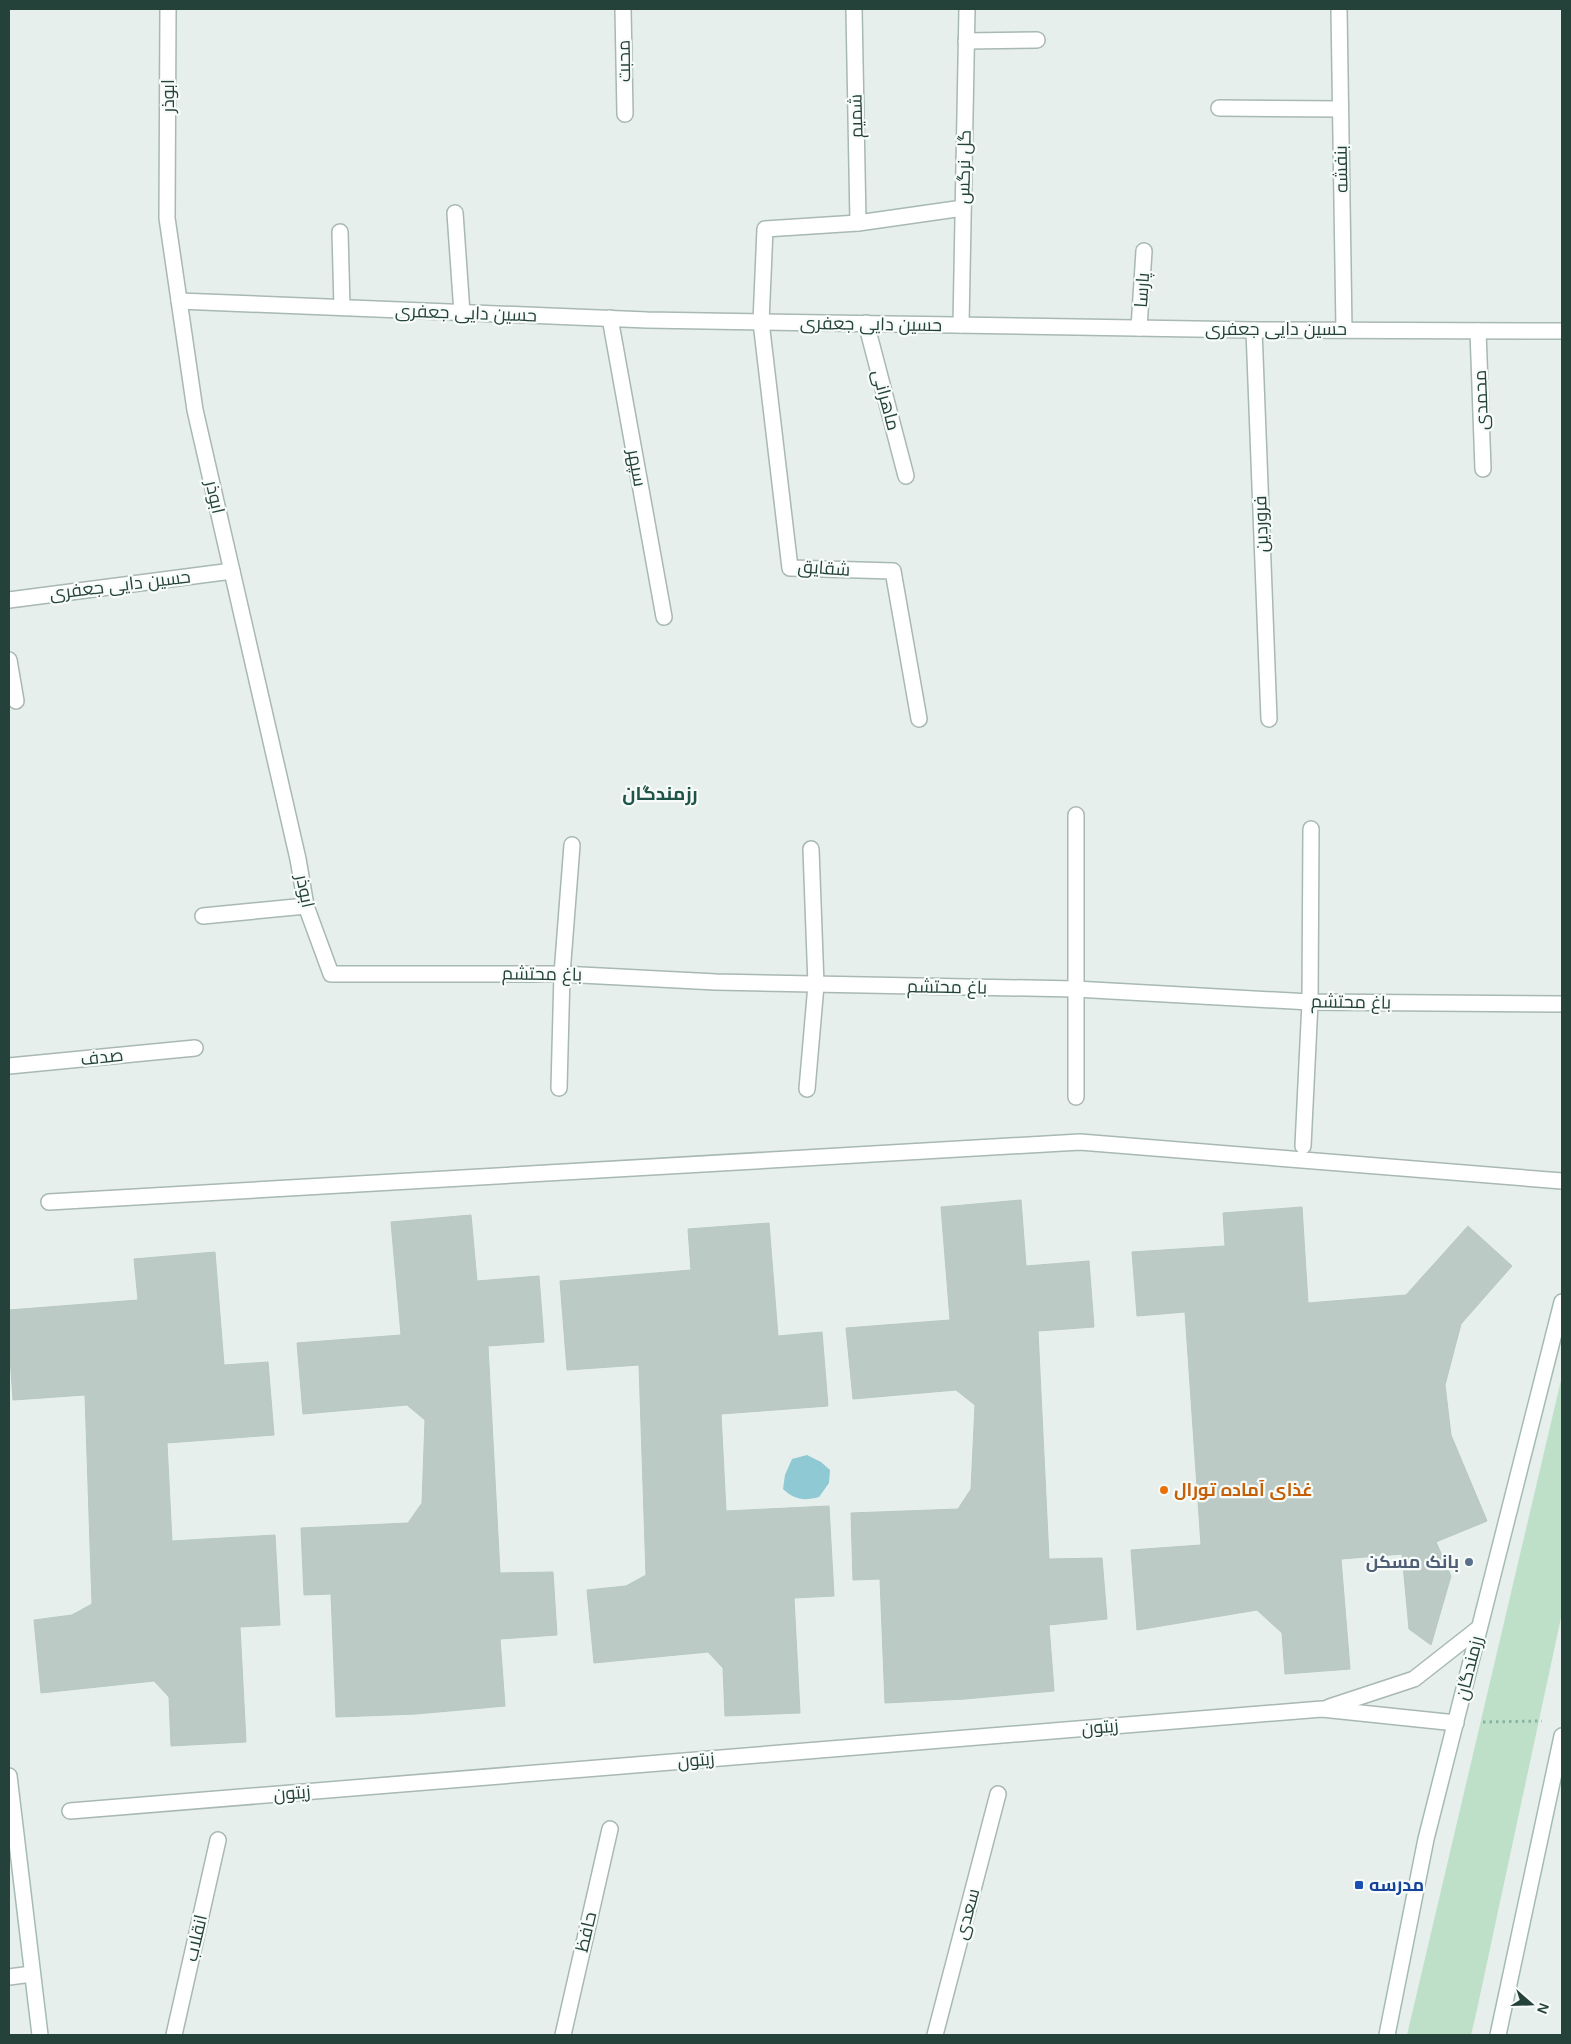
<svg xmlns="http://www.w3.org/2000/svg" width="1571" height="2044" viewBox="0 0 1571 2044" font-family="Helvetica,Cairo,sans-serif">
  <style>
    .green { fill: #bfe0c8 }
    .water { fill: #8ec9d4 }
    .building { fill: #bbcac4; stroke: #b8c9c2 }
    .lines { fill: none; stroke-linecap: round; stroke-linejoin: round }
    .lane-casing { stroke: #a8b8b2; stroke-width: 18 }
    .street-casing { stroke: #a8b8b2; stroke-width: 18 }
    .secondary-casing { stroke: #a4bbb3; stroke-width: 18 }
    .path { stroke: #86b3a5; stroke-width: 3; stroke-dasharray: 2.5 4; stroke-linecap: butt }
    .lane { stroke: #fff; stroke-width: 15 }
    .street { stroke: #fff; stroke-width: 15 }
    .secondary { stroke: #fff; stroke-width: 15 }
    .food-dot { fill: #e8710a; stroke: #f7fbf9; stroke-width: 2 }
    .service-dot { fill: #5c6f8a; stroke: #f7fbf9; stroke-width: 2 }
    .transit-dot { fill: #1a4fb4; stroke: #f7fbf9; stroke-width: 2 }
    .labels { text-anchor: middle; stroke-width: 4.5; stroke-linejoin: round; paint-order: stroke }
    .street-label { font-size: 18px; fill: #24423a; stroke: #f7fbf9 }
    .food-label { font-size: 18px; font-weight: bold; fill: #c56008; stroke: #f7fbf9; text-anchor: start }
    .service-label { font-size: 18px; font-weight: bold; fill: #4e5e75; stroke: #f7fbf9; text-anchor: end }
    .transit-label { font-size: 18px; font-weight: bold; fill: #164399; stroke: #f7fbf9; text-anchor: start }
    .neighbourhood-label { font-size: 19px; font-weight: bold; fill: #1f5548; stroke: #f7fbf9 }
  </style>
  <rect width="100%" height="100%" fill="#e6efeb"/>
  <path class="green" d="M1562,1376V1613L1476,2014L1471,2035H1407Z"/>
  <path class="water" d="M807,1455L821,1462L830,1470L829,1483L819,1497C804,1501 795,1500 783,1489L785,1475L792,1459Z"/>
  <g class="building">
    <path d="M1021,1200L1026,1266L1089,1261L1094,1327L1038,1331L1049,1559L1102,1558L1107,1619L1049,1625L1054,1691L965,1699L885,1703L880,1579L853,1580L851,1513L958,1509L971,1489L975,1405L956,1390L853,1399L846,1328L950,1320L941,1207Z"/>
    <path d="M1302,1207L1308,1303L1406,1295L1468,1226L1512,1266L1461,1324L1445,1385L1451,1435L1487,1521L1436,1542L1451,1576L1431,1645L1409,1629L1402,1554L1341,1559L1350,1669L1285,1674L1282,1633L1257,1610L1137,1630L1131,1550L1201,1545L1185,1312L1137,1316L1132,1252L1225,1246L1223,1213Z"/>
    <path d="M471,1215L477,1281L539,1276L544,1342L488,1346L500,1573L553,1572L557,1635L500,1639L505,1706L416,1714L336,1717L331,1594L304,1595L301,1528L408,1523L422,1503L425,1420L407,1405L303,1414L297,1343L401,1335L391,1222Z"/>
    <path d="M769,1223L778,1336L822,1332L828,1406L721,1414L726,1511L829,1506L834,1596L794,1598L800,1713L725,1716L723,1668L708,1652L594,1663L587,1590L626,1586L646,1575L639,1365L567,1370L560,1281L691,1270L688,1229Z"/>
    <path d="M215,1252L224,1365L268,1362L274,1435L167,1443L172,1541L275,1535L280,1625L240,1627L246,1742L171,1746L169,1697L154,1681L41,1693L34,1620L72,1615L92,1604L85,1395L13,1400L9,1342V1310L138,1300L134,1259Z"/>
  </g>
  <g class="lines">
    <defs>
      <g id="lane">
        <path d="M966,41L1037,40"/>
        <path d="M203,916L306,906"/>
      </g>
      <g id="street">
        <path d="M168,9L167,218L195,410L298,859L306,906L331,974H562L716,982L1075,989L1310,1002L1562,1004"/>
        <path d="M623,9L625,114"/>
        <path d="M854,9L858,223"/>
        <path d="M1339,9L1344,330"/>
        <path d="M1219,108L1340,109"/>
        <path d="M455,213L462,313"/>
        <path d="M340,232L342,307"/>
        <path d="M179,301L647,320L1254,330L1562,331"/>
        <path d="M610,318L664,617"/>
        <path d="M866,323L906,476"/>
        <path d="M961,325L967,9"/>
        <path d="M1139,328L1144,251"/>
        <path d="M1254,330L1269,719"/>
        <path d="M1478,331L1483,469"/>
        <path d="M9,600L232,571"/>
        <path d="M9,660L16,701"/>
        <path d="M919,719L893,571L790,568L761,322L765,229L858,223L963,208"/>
        <path d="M1076,815V1097"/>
        <path d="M9,1066L195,1048"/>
        <path d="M559,1088L562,974L572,845"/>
        <path d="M807,1089L816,985L811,849"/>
        <path d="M1303,1146L1310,1002L1311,829"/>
        <path d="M49,1202L1080,1142L1562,1181"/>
        <path d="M1329,1707L1414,1679L1479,1628"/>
        <path d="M70,1811L1322,1709L1456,1723"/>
        <path d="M9,1977L32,1974"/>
        <path d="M174,2035L218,1840"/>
        <path d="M563,2035L610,1829"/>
        <path d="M935,2035L998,1794"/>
      </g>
      <g id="secondary">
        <path d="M9,1776L40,2035"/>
        <path d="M1387,2035L1426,1839L1562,1302"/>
        <path d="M1498,2035L1562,1736"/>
      </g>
    </defs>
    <use href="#lane" class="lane-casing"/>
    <use href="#street" class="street-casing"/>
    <use href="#secondary" class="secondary-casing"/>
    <path class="path" d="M1483,1722L1542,1721"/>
    <use href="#lane" class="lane"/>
    <use href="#street" class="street"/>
    <use href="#secondary" class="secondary"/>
  </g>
  <circle class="food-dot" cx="1164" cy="1490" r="5"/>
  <circle class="service-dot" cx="1469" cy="1562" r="5"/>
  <rect class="transit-dot" x="1354" y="1880" width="10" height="10" rx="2.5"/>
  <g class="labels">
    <g class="street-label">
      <text transform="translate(624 61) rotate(-91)" y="6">محبت</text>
      <text transform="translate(168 96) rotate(-90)" y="6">ابوذر</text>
      <text transform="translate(856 116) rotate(-91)" y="6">شمیم</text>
      <text transform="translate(964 167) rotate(-89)" y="6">گل نرگس</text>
      <text transform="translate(1341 169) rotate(-91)" y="6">بنفشه</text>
      <text transform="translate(1142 290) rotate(-86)" y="6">پارسا</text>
      <text transform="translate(466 313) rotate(2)" y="6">حسین دایی جعفری</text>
      <text transform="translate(871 324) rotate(1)" y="6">حسین دایی جعفری</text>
      <text x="1276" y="335">حسین دایی جعفری</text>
      <text transform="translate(886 400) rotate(75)" y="6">ماهرانی</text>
      <text transform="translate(1481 400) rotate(-92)" y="6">محمدی</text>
      <text transform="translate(637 468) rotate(80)" y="6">سپهر</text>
      <text transform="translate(215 497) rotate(77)" y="6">ابوذر</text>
      <text transform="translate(1261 524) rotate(-92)" y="6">فروردین</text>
      <text transform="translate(824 568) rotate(4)" y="6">شقایق</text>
      <text transform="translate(120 585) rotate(-7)" y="6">حسین دایی جعفری</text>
      <text transform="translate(305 891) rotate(78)" y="6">ابوذر</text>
      <text transform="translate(542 974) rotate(1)" y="6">باغ محتشم</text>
      <text transform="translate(947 987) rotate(1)" y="6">باغ محتشم</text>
      <text transform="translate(1351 1002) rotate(1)" y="6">باغ محتشم</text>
      <text transform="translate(102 1057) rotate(-6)" y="6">صدف</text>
      <text transform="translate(1469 1668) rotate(-76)" y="6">رزمندگان</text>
      <text transform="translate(1100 1727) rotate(-5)" y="6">زیتون</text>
      <text transform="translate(696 1760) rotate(-5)" y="6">زیتون</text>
      <text transform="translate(292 1793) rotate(-5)" y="6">زیتون</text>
      <text transform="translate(967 1914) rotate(-75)" y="6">سعدی</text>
      <text transform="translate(586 1932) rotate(-77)" y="6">حافظ</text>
      <text transform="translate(196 1938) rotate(-77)" y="6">انقلاب</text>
    </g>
    <g class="food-label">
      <text x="1174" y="1496">غذای آماده تورال</text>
    </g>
    <g class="service-label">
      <text x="1459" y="1568">بانک مسکن</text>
    </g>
    <g class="transit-label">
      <text x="1369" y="1891">مدرسه</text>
    </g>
    <g class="neighbourhood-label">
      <text x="660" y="800">رزمندگان</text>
    </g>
  </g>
  <rect width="1571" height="2044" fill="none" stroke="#24423a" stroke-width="20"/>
  <g transform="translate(1531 2004) rotate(110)" stroke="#f7fbf9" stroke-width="4" paint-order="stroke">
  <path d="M0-4L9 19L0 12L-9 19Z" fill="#24423a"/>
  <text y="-8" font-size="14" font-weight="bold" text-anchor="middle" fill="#24423a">N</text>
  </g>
</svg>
